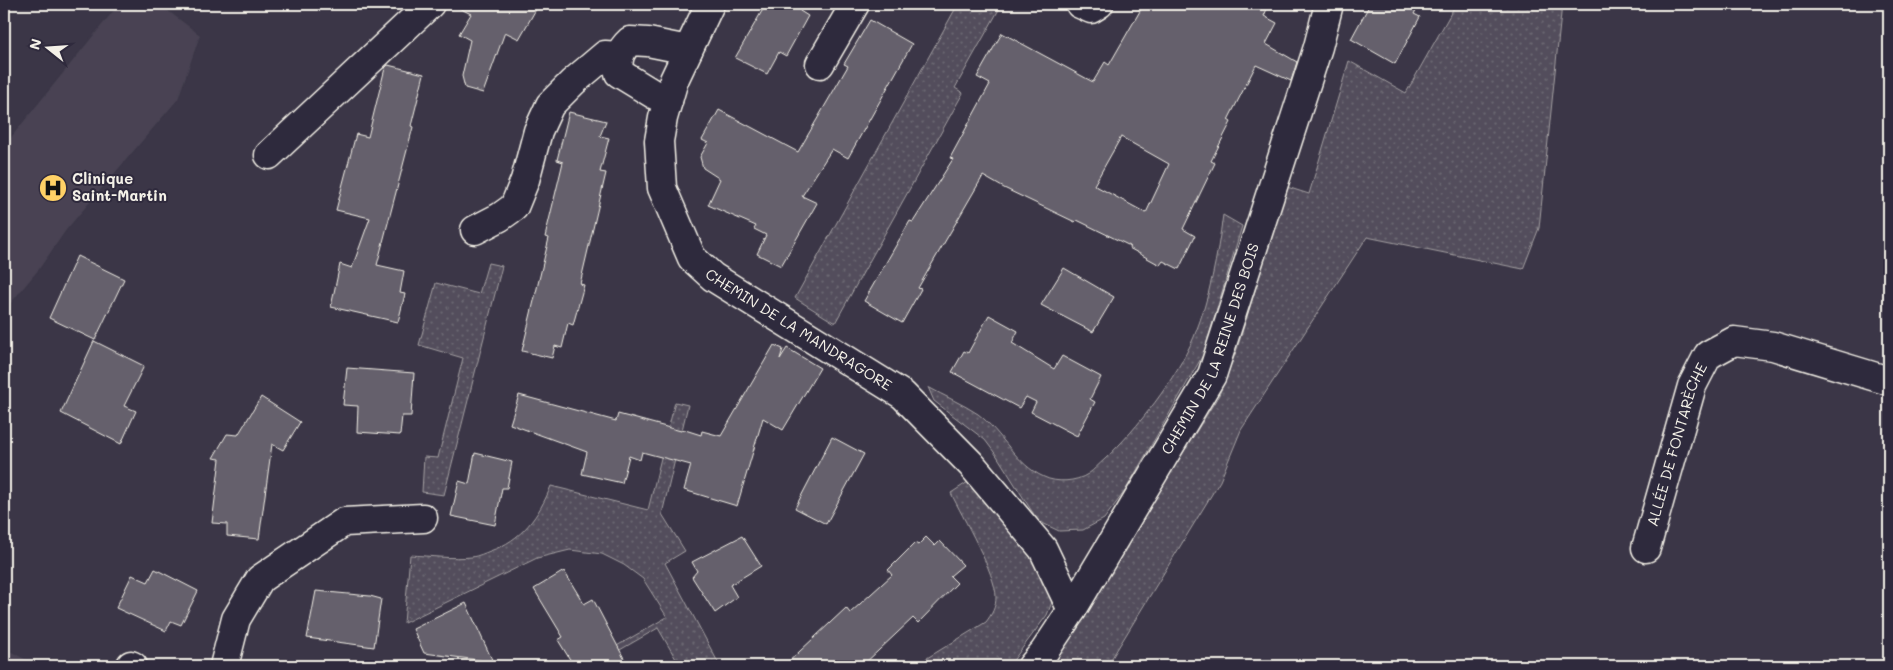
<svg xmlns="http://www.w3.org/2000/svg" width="1893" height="670" viewBox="0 0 1893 670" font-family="Mali,sans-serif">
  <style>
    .built { fill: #484352 }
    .grass { fill: url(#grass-dots); stroke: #a4a0a2 }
    .building { fill: #65616c; stroke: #f4f1e8; fill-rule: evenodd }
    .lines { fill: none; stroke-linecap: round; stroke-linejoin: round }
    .minor-casing { stroke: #f4f1e8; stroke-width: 31 }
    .minor { stroke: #2f2a3d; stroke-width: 28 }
    .labels { text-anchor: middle; stroke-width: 4; stroke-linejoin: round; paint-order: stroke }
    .poi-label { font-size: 15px; font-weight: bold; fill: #f4f1e8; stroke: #2f2a3d; text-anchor: start }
    .street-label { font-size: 15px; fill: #f4f1e8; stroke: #2f2a3d }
  </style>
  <defs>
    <pattern id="grass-dots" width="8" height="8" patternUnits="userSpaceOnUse" patternTransform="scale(1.25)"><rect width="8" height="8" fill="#534e5c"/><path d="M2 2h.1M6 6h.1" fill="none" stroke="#6c6873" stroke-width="1.8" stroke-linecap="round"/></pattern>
  </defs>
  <rect width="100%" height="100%" fill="#3b3647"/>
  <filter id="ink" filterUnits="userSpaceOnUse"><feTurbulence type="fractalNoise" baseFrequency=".02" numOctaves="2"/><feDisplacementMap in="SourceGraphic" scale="10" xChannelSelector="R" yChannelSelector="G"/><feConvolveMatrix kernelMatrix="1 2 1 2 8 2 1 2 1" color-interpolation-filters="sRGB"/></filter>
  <g filter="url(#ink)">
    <g class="built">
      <path d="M119,4H159L200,35L178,99L66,230L39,269L4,311V146Z"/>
      <path d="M4,648L38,666H4Z"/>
    </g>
    <g class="grass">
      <path d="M958,4H1002L955,88L963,93L835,323L795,298Z"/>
      <path d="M1456,4H1562L1539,228L1523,269L1367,237L1241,430L1220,481L1107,666H1046L1083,614L1219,395L1236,352L1287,187L1309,194L1349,61L1406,93Z"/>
      <path d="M1223,215L1242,226L1203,355L1125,491L1104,519L1083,530L1059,531L1038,521L997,456L985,440L934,401L928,387C944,396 963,404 978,414C1002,432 1016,465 1044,477C1056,483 1076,482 1088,474C1094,470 1099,464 1105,459C1138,428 1176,379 1194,337C1210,297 1217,257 1223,215Z"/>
      <path d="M488,263L502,266L444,495L422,492L424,457L438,458L463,358L419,345L436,283L479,294Z"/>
      <path d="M675,402L688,405L662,514L685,551L665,563L720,666H680L658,628L592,666H582L667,617L643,579L624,565L602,554L570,550L537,558L404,623L410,555C430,556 452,559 472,557C478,556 485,553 490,551C522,540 539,516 551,486L648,510Z"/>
      <path d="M968,482H977L1042,562L1052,587V602L1047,615L1009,666H914L986,622C992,614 996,607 996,597C996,574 962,516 951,493Z"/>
    </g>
    <g class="building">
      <path d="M451,4H539L519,39L505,32L483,93L465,88L462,76L470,40L459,34L471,14Z"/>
      <path d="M766,4H804L800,11L808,16L786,56L779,52L767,74L735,58Z"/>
      <path d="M1144,4H1269L1264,16L1277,23L1266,44L1297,62L1291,81L1256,65L1228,120L1231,122L1211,161L1215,163L1183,229L1195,236L1179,269L1163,261L1160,265L1129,248L1130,246L1077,220L1075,222L1004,188L983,176L918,288L921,289L902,323L864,301L910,221L913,222L953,159L950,158L990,84L977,77L1002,33L1093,82L1105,62L1109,65ZM1121,137L1169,164L1146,213L1094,185Z"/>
      <path d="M1370,4H1419L1414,14L1420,17L1395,64L1351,39Z"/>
      <path d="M870,20L912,44L848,158L832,149L802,196L817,203L781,266L757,254L766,235L754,229L756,226L708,205L720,179L703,168L700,157L708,143L702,140L719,110L798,152L848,66L844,64Z"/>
      <path d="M388,65L424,74L411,126L413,127L377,265L404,271L400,293L405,294L398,322L331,307L340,264L352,268L370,218L336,210L356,134L368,137L385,68Z"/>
      <path d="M569,112L606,121L600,136L609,138L600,172L606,173L580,284L584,285L573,325L568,323L562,348L555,346L552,358L522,351L549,238L545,237L563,162L557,160Z"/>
      <path d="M77,256L124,279L95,340L49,318Z"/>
      <path d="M1064,268L1114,297L1093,332L1041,305Z"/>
      <path d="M989,315L1018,331L1012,343L1054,369L1062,356L1101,377L1090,399L1095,402L1077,436L1031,412L1036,402L1026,397L1019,408L952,372L964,351L968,353Z"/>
      <path d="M94,341L144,366L124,406L136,411L121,444L61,413Z"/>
      <path d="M774,345L783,349L780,359L787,348L820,368L783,430L763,418L737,506L684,490L691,465L642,452L640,460L629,456L622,483L582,474L587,452L510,424L519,395L616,421L618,414L681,431L682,429L701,435L702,431L721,436Z"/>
      <path d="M347,368L414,373L411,416H402L400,435L357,432L358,406L343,405Z"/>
      <path d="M261,397L300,422L283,450L272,444L259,539L227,536V524L212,523L220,459L213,458L227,434L238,435Z"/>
      <path d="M832,437L864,454L826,524L795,508Z"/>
      <path d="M475,453L512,462L507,488H502L495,525L451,516L459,481L469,484Z"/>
      <path d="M742,536L761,566L730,585L737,597L715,613L692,577L697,571L692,562Z"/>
      <path d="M926,537L935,546L940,541L963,565L950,576L957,583L918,623L913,618L862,666H784L846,608L850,613L892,575L888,570L915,543L918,545Z"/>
      <path d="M155,569L198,591L181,625L171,621L166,631L116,608L132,575L148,582Z"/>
      <path d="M564,571L584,604L593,599L628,666H574L558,640L563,637L534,589Z"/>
      <path d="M316,591L370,596L381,599L374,647L307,638Z"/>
      <path d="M466,603L493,662L424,653L413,629Z"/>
    </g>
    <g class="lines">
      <defs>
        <g id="minor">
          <path id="s1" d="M710,4L674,80L663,118L659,141L662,188L692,258L713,277L903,395L971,464L1043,549L1072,610"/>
          <path d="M1080,4L1091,9L1099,4"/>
          <path d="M820,64L855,4"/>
          <path d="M668,101L655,95L619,73C617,59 620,50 630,41L648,42L688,50"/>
          <path d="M269,155L430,4"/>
          <path d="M475,230L500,217L514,207L525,180L538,131L550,105L573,82L605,55L619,56"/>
          <path id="s2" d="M1646,548L1692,386L1708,355L1734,341L1773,346L1889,381"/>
          <path d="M131,665L133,666"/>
          <path d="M224,666L236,619L260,579L344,522L423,518"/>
          <path id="s3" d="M1032,666L1044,652L1072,610L1212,375L1318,47L1329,4"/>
        </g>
      </defs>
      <use href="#minor" class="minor-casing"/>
      <use href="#minor" class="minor"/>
    </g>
  </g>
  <defs>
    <symbol id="hospital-disc" viewBox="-11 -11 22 22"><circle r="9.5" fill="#ffd166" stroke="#2f2a3d"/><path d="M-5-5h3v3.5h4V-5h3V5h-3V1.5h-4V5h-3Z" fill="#111"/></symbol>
  </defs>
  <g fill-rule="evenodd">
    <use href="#hospital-disc" x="37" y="172" width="32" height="32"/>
  </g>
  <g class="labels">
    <g class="poi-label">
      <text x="72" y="184">Clinique<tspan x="72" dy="17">Saint-Martin</tspan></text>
    </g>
    <g class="street-label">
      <text dy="5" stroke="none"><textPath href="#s1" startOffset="399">CHEMIN DE LA MANDRAGORE</textPath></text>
      <text dy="5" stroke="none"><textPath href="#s3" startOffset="366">CHEMIN DE LA REINE DES BOIS</textPath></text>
      <text dy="5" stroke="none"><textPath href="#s2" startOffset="108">ALLÉE DE FONTARÈCHE</textPath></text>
    </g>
  </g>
  <rect width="1893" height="670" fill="none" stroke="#2f2a3d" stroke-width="20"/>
  <rect x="10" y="10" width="1873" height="650" fill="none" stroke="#f4f1e8" stroke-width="2" filter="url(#ink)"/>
  <g transform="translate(48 48) rotate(287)" stroke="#2f2a3d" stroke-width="4" paint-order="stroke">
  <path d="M0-4L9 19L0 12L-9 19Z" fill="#f4f1e8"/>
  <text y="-8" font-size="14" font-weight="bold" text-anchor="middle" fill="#f4f1e8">N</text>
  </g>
</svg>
